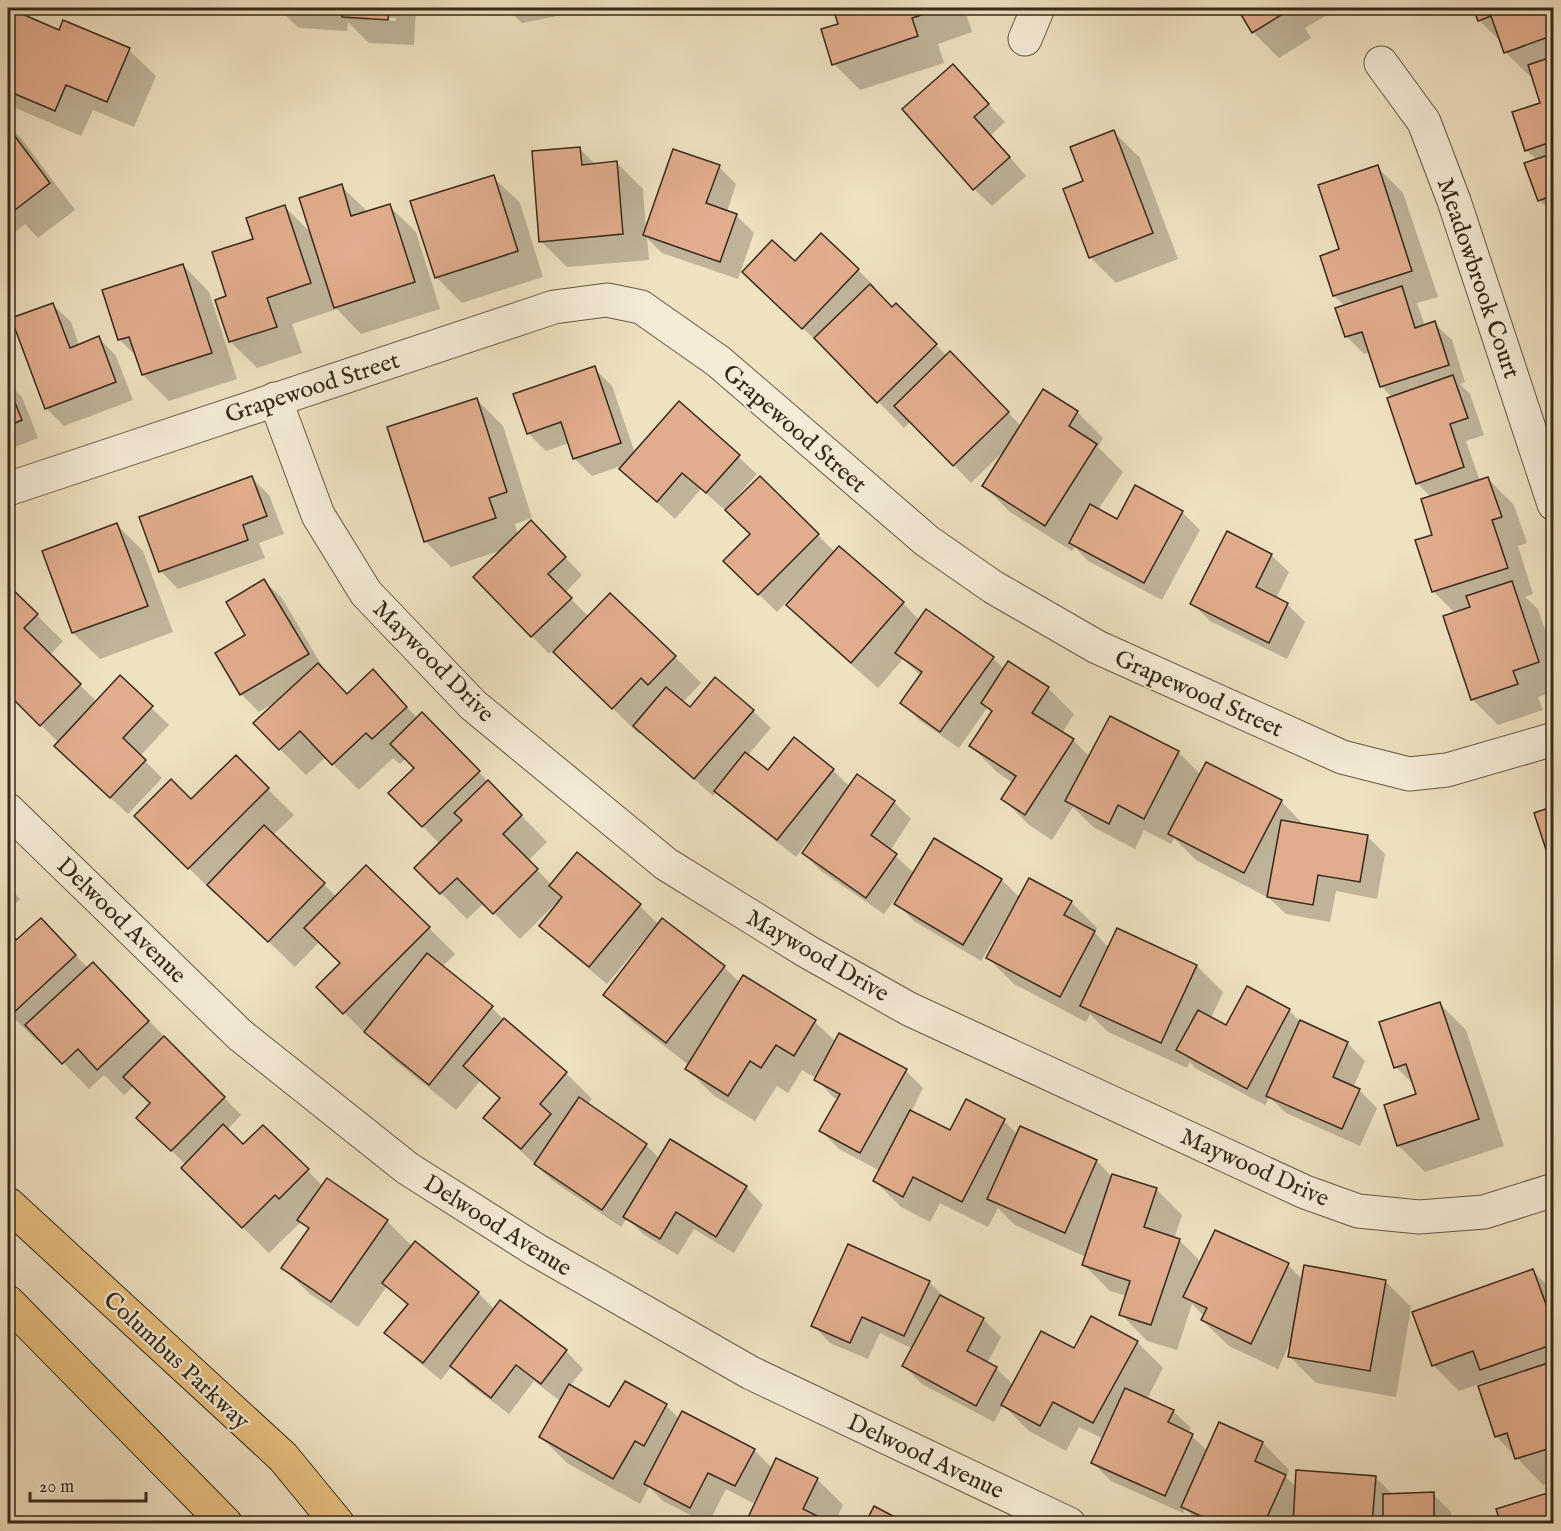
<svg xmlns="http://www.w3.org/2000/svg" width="1561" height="1531" viewBox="0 0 1561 1531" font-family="'IM FELL English',serif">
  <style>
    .shadow { fill: #0003; fill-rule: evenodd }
    .building { fill: #e2ad8e; stroke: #37291a; stroke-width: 1.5 }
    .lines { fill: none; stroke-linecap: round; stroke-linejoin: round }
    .street-casing { stroke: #655744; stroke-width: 35 }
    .primary-casing { stroke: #37291a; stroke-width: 35 }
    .street { stroke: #f5ecd7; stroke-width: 33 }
    .primary { stroke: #e8c180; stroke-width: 33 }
    .labels { text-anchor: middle; stroke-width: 4.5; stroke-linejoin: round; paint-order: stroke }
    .street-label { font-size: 24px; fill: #37291a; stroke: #f5ecd7 }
  </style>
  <rect width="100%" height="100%" fill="#efe2c1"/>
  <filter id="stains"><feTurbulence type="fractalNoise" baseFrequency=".00333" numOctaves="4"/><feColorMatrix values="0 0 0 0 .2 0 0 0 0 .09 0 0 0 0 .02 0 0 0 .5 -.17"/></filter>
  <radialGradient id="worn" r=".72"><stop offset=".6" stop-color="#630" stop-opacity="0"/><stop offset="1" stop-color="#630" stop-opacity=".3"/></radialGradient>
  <g class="shadow">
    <path d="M282,8H416L414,45L369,43L348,22L347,31L299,28L281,11ZM369,17L396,18V21L369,20Z"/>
    <path d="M506,8H566L567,14L522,23Z"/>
    <path d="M834,8H964L972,32L938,44L944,63L860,90L834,64L840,25Z"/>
    <path d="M1238,8H1339L1305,28L1311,38L1279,58L1253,32Z"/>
    <path d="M1475,8H1554V214L1539,200L1537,160L1526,150L1542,104L1533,77L1532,78L1505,52L1502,43L1479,20Z"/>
    <path d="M14,12L59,32L64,22L129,50L156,76L134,127L93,110L81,136L11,106L8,102V27Z"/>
    <path d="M953,66L1005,122L991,135L1026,176L992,206L974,189Z"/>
    <path d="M8,125L21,138L75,210L38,238L25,224L8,238Z"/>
    <path d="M1114,132L1140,158L1178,259L1116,283L1090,257L1085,182Z"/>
    <path d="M579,148L596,165L617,163L643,189L646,230L719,167L736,184L727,212L736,215L754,233L738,279L662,253L647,238L649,260L567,267L541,241Z"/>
    <path d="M1377,167L1403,193L1438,297L1417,303L1425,326L1434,323L1452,340L1465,382L1460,384L1470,394L1484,435L1466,441L1480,481L1488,479L1514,505L1527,543L1518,546L1533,594L1525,597L1538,609L1554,656V692L1538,697L1543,710L1498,725L1472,699L1455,613L1434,592L1417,541L1434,536L1431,497L1417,483L1392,397L1381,386L1370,352L1364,354L1346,336L1345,306L1334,296L1321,256L1341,250Z"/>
    <path d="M493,177L520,203L543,277L462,303L436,277Z"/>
    <path d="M341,186L368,212L389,206L416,232L440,309L361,334L337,309L292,324L302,353L257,368L231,342L217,301L228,297L255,240L285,207L311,233Z"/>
    <path d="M795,264L858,270L875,287L873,289L892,309L896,305L947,356L950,353L1021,426L1077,412L1103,438L1098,447L1123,472L1098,510L1118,521L1182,512L1200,530L1162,600L1088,561L1075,547L1072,551L1010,512L984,486L1005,450L971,483L911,421L904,428L822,344L821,345L761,290Z"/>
    <path d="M183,265L209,292L237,379L169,401L143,375L138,358L119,339Z"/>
    <path d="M53,305L71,322L79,346L99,338L116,356L133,400L64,426L46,408Z"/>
    <path d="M594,368L612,386L635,453L679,403L757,474L725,510L701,489L675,519L621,469L624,465L592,476L575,459L569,443L546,451L528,433Z"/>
    <path d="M8,383L22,397L38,438L8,450Z"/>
    <path d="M477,400L503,426L532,518L515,524L518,535L531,522L582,575L565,593L589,617L675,657L701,683L682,703L690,709L753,711L771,728L747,756L768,772L795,739L833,770L850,787L894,802L911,819L890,851L914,873L934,840L1002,880L1020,898L1071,902L1097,928L1095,933L1109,948L1118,930L1197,966L1223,992L1211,1018L1227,1027L1289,1010L1301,1023L1347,1043L1365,1061L1353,1088L1359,1090L1377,1108L1360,1146L1286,1113L1269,1097L1265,1105L1195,1068L1190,1062L1187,1068L1108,1032L1090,1014L1086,1022L1014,984L988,958L1003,929L1001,928L981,961L914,921L896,903L905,889L903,888L884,914L821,871L803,853L815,837L813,835L796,857L734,808L717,791L713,796L641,732L639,734L553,650L549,654L475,577L502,550L451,567L425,541Z"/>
    <path d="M252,478L269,495L284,534L259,543L265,558L178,589L161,571Z"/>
    <path d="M760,478L835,552L903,603L920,621L993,658L1004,669L1048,688L1074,714L1062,733L1073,740L1090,757L1111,718L1178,752L1201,775L1281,801L1305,826L1367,836L1385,854L1377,899L1336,891L1330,922L1286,914L1269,898L1196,860L1174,838L1171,844L1144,830L1135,849L1093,827L1073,807L1052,840L1029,825L1003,799L1013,783L997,772L971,746L993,713L987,708L959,748L919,720L902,703L921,676L903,659L878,688L814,632L788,605L797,595L795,593L777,612L725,561L752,534Z"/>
    <path d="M117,525L143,551L173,632L100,659L73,633L44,552Z"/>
    <path d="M1271,555L1289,572L1276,599L1287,604L1305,622L1287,659L1210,621L1192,603Z"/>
    <path d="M264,581L282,598L326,673L348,695L373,672L418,719L422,714L547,842L528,861L552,885L640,906L659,925L662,920L724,967L740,983L744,977L815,1022L836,1042L906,1071L923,1088L911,1112L951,1132L1004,1121L1017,1134L1097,1161L1112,1177L1156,1189L1182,1215L1174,1239L1179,1240L1201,1262L1288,1265L1303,1280L1385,1281L1411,1307L1396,1397L1316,1383L1290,1357L1292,1338L1278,1369L1229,1346L1202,1320L1204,1316L1192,1304L1177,1350L1147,1341L1121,1314L1127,1296L1110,1291L1084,1265L1086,1257L1015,1225L998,1208L988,1227L940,1203L930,1222L901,1207L875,1181L880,1171L839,1149L821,1131L839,1100L833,1097L816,1078L802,1070L788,1093L777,1086L755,1121L713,1095L687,1069L689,1065L632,1021L605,995L654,932L652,930L607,984L558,943L541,926L561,902L559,900L520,939L484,903L467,919L416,868L440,844L390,793L416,768L406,758L400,764L393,758L359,790L326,757L306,775L280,749L276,702L259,712L241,694L217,653L247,636Z"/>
    <path d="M8,587L63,641L50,655L97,702L120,677L169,725L140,756L162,778L128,814L73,763L59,743L8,692Z"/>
    <path d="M236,758L294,815L273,835L337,897L429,928L455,954L442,967L492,1008L511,1027L566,1073L592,1099L587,1105L646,1145L660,1159L746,1187L763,1205L734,1253L694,1229L678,1255L643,1234L627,1218L621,1227L553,1181L485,1118L500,1100L480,1081L456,1110L392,1058L372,1038L371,1039L318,987L341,963L320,941L295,967L217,892L215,894L136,816L191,801Z"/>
    <path d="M8,887L20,899L8,912Z"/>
    <path d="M41,920L88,968L119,990L241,1115L227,1130L243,1146L263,1127L323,1186L387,1221L413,1247L415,1244L478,1293L495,1310L566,1351L583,1369L570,1386L610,1409L625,1383L666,1406L680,1419L754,1450L773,1469L817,1479L843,1505L834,1524H747L760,1495L758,1494L753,1503L726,1489L708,1524L663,1501L649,1487L640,1504L567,1463L541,1437L561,1402L534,1381L509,1414L469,1384L452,1366L441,1380L404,1350L386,1333L408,1306L387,1286L358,1327L310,1294L283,1268L309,1230L301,1222L269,1253L209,1194L186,1165L139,1118L152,1104L134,1086L124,1095L104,1075L89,1089L40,1039L37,1041L8,1012V931L18,941Z"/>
    <path d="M1440,1004L1466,1030L1504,1146L1425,1172L1398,1145L1418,1095L1415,1086L1396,1067Z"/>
    <path d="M1533,1271L1554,1292V1481L1543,1485L1496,1436L1494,1382L1491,1380L1459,1391L1433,1365Z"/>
    <path d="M929,1282L947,1300L983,1319L1001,1337L987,1363L996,1368L1013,1385L1074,1350L1137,1342L1163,1368L1147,1399L1173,1411L1191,1428L1188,1433L1208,1451L1220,1424L1263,1443L1289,1470L1286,1477L1297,1488L1375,1477L1393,1495L1433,1494L1451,1512V1524H1200L1185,1508L1183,1513L1111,1481L1093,1463L1104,1439L1079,1427L1066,1451L1029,1431L1003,1405L994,1422L922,1384L904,1366L913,1349L880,1333L868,1359L830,1343L813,1325Z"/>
  </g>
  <g class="building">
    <path d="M280,8H331L330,14L280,11Z"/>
    <path d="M342,8H389L388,20L342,17Z"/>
    <path d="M833,8H943L912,18L918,36L832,65L821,29L838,24Z"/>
    <path d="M1237,8H1284L1286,12L1252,33Z"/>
    <path d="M1473,8H1554V35L1504,53L1491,16L1478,21Z"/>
    <path d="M13,10L59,30L63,20L130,48L107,102L66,85L55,111L8,91V23Z"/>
    <path d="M1554,56V141L1525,151L1512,112L1540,103L1528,65Z"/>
    <path d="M953,64L989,104L974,117L1010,157L973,190L902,109Z"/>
    <path d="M8,127L50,183L11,213L8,208Z"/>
    <path d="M1114,130L1153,233L1089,258L1063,189L1083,181L1070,147Z"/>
    <path d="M580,147L582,165L617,161L623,234L539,242L532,151Z"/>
    <path d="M673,149L720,165L706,203L737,214L720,262L643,235Z"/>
    <path d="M1554,153V195L1538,201L1524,163Z"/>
    <path d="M1378,165L1412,271L1333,296L1320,256L1339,249L1318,185Z"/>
    <path d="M494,175L518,251L435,278L410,201Z"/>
    <path d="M342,184L351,216L390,204L415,282L334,308L299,198Z"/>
    <path d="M285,205L311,283L267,298L277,327L229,342L215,300L226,296L212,252L253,239L246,218Z"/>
    <path d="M821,233L859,269L802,329L742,272L772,240L795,261Z"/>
    <path d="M183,264L212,353L142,375L129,337L118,340L102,290Z"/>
    <path d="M870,284L892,307L896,303L937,344L877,403L814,338Z"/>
    <path d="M1402,286L1415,328L1435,321L1449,365L1380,387L1362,332L1345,337L1335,308Z"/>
    <path d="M53,303L70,348L99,336L116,382L45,409L11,318Z"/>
    <path d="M950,351L1009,412L953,466L894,406Z"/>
    <path d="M595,366L621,443L573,459L561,422L527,434L513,394Z"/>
    <path d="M1453,375L1468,418L1450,424L1464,467L1416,484L1387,398Z"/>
    <path d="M8,385L22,420L8,426Z"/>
    <path d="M1043,389L1078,411L1069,426L1097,444L1045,526L982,486Z"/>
    <path d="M477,398L507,492L489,498L496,518L424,542L387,427Z"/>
    <path d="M679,401L740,455L706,493L682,473L657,502L619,469Z"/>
    <path d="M252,476L267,516L243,525L248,540L159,572L139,517Z"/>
    <path d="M760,476L819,534L758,595L723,561L750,534L725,510Z"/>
    <path d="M1488,477L1502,517L1492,520L1508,568L1432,592L1415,540L1432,535L1421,499Z"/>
    <path d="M1135,485L1183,511L1144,583L1069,543L1090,504L1117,519Z"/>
    <path d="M531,520L566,557L548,574L572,598L531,637L473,577Z"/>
    <path d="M117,523L148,606L72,633L42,551Z"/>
    <path d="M1227,531L1272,554L1256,587L1288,603L1269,643L1190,604Z"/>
    <path d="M839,546L904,602L851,663L786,605Z"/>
    <path d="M264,579L309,654L240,695L215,653L245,635L226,602Z"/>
    <path d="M1512,581L1539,662L1513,671L1518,684L1471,700L1443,616L1470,607L1466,596Z"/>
    <path d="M8,585L38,614L24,628L81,684L40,726L8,694Z"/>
    <path d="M610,593L676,656L648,685L641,678L612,709L553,652Z"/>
    <path d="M926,609L994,657L940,732L900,703L922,672L895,653Z"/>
    <path d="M1008,661L1049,687L1032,713L1074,739L1025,815L1001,799L1016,776L969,746L992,711L981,703Z"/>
    <path d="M318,663L347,694L373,669L407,707L372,739L366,733L332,765L300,731L279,750L253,723Z"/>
    <path d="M120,675L153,706L123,738L146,760L110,798L54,746Z"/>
    <path d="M715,677L754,710L694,779L633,726L666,687L690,707Z"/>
    <path d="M422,712L480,771L422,827L388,793L414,768L390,744Z"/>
    <path d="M1110,716L1179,751L1144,819L1118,805L1109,824L1065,801Z"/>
    <path d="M794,737L834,769L777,840L714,791L745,752L768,770Z"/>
    <path d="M236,755L269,788L188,869L134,816L171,779L191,799Z"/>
    <path d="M1206,762L1282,800L1244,873L1168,834Z"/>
    <path d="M857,774L895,801L871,835L897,854L866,898L802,853Z"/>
    <path d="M488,780L522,815L503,834L538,869L493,914L457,878L440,894L414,868L462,820L454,813Z"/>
    <path d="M1554,806V874L1534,813Z"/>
    <path d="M1281,820L1368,835L1360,882L1318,875L1313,905L1267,897Z"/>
    <path d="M264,825L325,883L268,942L207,885Z"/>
    <path d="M934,838L1002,879L963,945L894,904Z"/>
    <path d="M577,852L641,904L589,967L539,926L562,897L549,886Z"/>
    <path d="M366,865L430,927L343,1014L316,987L340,963L304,928Z"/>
    <path d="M1029,878L1072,901L1064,915L1095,931L1060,997L986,958Z"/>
    <path d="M41,918L76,955L10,1016L8,1014V931L16,940Z"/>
    <path d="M662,918L725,966L666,1043L603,995Z"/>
    <path d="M1117,928L1197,965L1161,1043L1080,1006Z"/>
    <path d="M427,953L493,1006L429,1085L364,1032Z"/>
    <path d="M93,962L149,1021L97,1070L78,1049L62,1064L25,1025Z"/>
    <path d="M743,975L816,1020L794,1056L776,1045L761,1068L750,1061L728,1096L685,1069Z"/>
    <path d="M1247,986L1290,1009L1247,1089L1176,1050L1198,1010L1226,1025Z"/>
    <path d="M1440,1002L1479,1119L1397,1146L1384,1105L1416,1094L1406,1064L1394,1068L1379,1022Z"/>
    <path d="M504,1018L567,1072L540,1104L551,1114L521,1149L483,1118L500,1098L463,1066Z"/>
    <path d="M1300,1020L1348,1042L1333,1077L1360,1089L1342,1129L1266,1096Z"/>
    <path d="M839,1033L907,1069L860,1153L819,1131L840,1094L814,1080Z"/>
    <path d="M164,1036L225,1097L171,1151L136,1118L150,1103L123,1077Z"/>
    <path d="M579,1097L647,1144L602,1210L534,1164Z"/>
    <path d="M966,1099L1005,1119L962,1202L913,1177L903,1197L873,1181L910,1110L950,1130Z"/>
    <path d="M223,1124L243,1144L263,1125L309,1169L279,1199L275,1195L242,1228L181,1168Z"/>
    <path d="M1020,1126L1097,1160L1065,1233L987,1199Z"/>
    <path d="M670,1139L747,1186L716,1237L676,1212L660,1239L623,1217Z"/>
    <path d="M1112,1174L1157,1188L1144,1227L1180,1239L1151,1325L1119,1315L1130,1281L1082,1265Z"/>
    <path d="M327,1178L388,1220L331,1302L281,1268L309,1228L297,1220Z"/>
    <path d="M1215,1230L1289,1263L1251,1344L1201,1320L1207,1308L1183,1297Z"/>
    <path d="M415,1241L479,1292L423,1363L384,1333L408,1304L382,1283Z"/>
    <path d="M848,1244L930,1281L904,1336L862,1317L850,1343L811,1326Z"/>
    <path d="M1304,1265L1386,1280L1370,1371L1288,1357Z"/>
    <path d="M1533,1269L1554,1326V1344L1480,1370L1473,1351L1432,1366L1412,1312Z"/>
    <path d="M940,1295L984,1318L967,1351L997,1367L976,1406L902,1366Z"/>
    <path d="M500,1300L567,1350L541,1384L516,1365L491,1398L450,1366Z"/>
    <path d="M1091,1316L1138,1341L1093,1423L1053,1402L1040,1426L1001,1405L1041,1331L1074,1348Z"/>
    <path d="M1554,1361V1447L1515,1459L1507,1433L1495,1437L1478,1386Z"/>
    <path d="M625,1381L667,1404L644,1446L635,1441L613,1479L539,1437L569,1384L609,1407Z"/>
    <path d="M1125,1388L1174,1410L1168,1422L1193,1434L1165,1496L1091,1463Z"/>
    <path d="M682,1411L755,1449L735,1486L708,1473L690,1508L644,1484Z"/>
    <path d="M1219,1422L1263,1442L1255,1461L1286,1475L1264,1524H1218L1181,1507Z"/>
    <path d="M776,1458L818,1478L803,1509L833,1524H745Z"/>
    <path d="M1554,1462V1486L1547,1464Z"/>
    <path d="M1296,1470L1376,1476L1372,1524H1293Z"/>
    <path d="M1554,1491V1524H1501L1496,1509Z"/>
    <path d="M1434,1492V1524H1383V1494Z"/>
    <path d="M874,1506L908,1524H865Z"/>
  </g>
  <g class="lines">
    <defs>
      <g id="street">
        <path d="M1025,39L1038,8"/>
        <path d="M1381,63L1424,122L1454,201L1554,504"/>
        <path d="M275,399L318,515L366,593L473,705L666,864L808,952L909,1009L1305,1192L1358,1211L1419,1217L1484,1212L1554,1190"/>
        <path d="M8,489L554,307L607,300L641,307L718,361L927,541L993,587L1097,647L1342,757L1409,774L1447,770L1554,739"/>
        <path d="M8,810L240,1035L407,1168L536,1250L751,1373L1069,1524"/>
      </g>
      <g id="primary">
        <path d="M8,1204L283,1457L338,1524"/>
        <path d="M8,1302L226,1524"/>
      </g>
    </defs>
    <use href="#street" class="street-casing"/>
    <use href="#primary" class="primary-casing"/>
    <use href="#street" class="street"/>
    <use href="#primary" class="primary"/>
  </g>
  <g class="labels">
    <g class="street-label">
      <text transform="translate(1479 278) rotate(71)" y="8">Meadowbrook Court</text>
      <text transform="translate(312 387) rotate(-18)" y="8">Grapewood Street</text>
      <text transform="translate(795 428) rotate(41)" y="8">Grapewood Street</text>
      <text transform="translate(434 661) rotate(45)" y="8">Maywood Drive</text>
      <text transform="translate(1199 693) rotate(24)" y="8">Grapewood Street</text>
      <text transform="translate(122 920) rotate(44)" y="8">Delwood Avenue</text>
      <text transform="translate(818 955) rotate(30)" y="8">Maywood Drive</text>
      <text transform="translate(1255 1167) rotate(24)" y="8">Maywood Drive</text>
      <text transform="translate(498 1225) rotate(32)" y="8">Delwood Avenue</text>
      <text transform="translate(177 1360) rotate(43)" y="8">Columbus Parkway</text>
      <text transform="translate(926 1456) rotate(25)" y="8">Delwood Avenue</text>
    </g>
  </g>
  <rect width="1561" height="1531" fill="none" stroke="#efe2c1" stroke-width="30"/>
  <rect x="9" y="9" width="1543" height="1513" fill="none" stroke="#37291a" stroke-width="3"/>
  <rect x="15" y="15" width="1531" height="1501" fill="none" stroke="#37291a" stroke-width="1.5"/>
  <path d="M30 1492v9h116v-9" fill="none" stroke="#37291a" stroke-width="3"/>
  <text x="39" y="1492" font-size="18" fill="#37291a" stroke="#f5ecd7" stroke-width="4.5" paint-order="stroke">20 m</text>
  <rect width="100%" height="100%" filter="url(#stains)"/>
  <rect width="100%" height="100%" fill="url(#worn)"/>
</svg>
